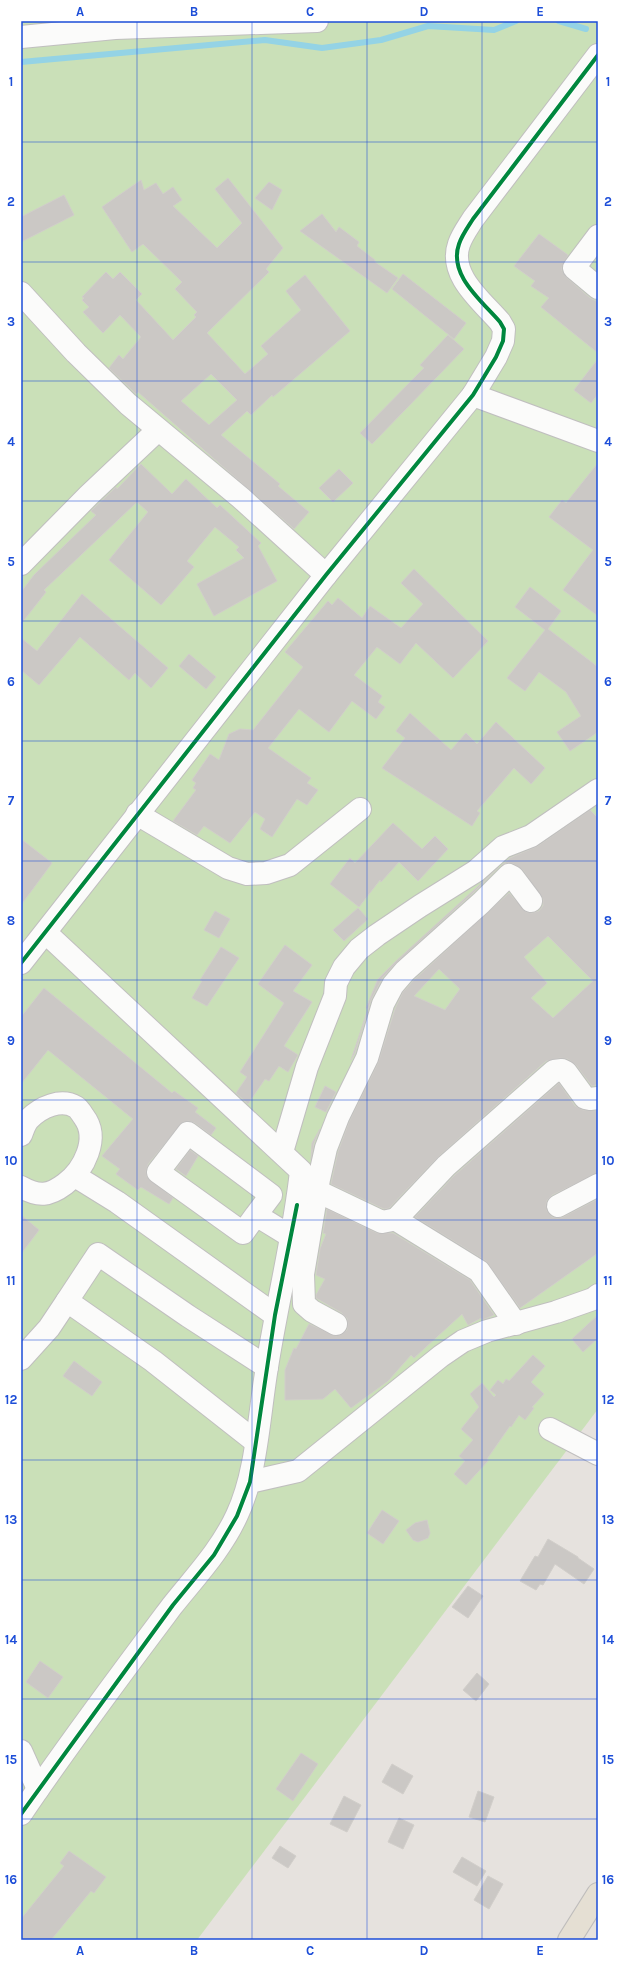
<svg xmlns="http://www.w3.org/2000/svg" width="619" height="1961" viewBox="0 0 619 1961" font-family="Karla,sans-serif">
  <style>
    .green { fill: #cae0b8 }
    .lines { fill: none; stroke-linecap: round; stroke-linejoin: round }
    .stream { stroke: #94d3e5; stroke-width: 6 }
    .building { fill: #cbc8c5; stroke: #d1ceca; fill-rule: evenodd }
    .minor-casing { stroke: #c0bfbf; stroke-width: 24 }
    .major-casing { stroke: #bfbdbc; stroke-width: 24 }
    .minor { stroke: #fbfbfa; stroke-width: 22 }
    .major { stroke: #e5dfd3; stroke-width: 22 }
    .cycleway-casing { stroke: #fff; stroke-width: 6 }
    .cycleway { stroke: #00873e; stroke-width: 4 }
    .grid { fill: none; stroke: #1d4ed8; stroke-width: 1; stroke-opacity: 0.55 }
    .neatline { fill: none; stroke: #1d4ed8; stroke-width: 1.5 }
    .grid-label { font-size: 13px; text-anchor: middle; font-weight: bold; fill: #1d4ed8 }
  </style>
  <rect width="100%" height="100%" fill="#e6e2de"/>
  <path class="green" d="M21,21H598V1409L197,1940H21Z"/>
  <g class="lines">
    <g class="stream">
      <path d="M559,21L586,29"/>
      <path d="M21,62L265,40L322,48L381,40L428,26L494,30L516,21"/>
    </g>
  </g>
  <g class="building">
    <path d="M228,178L283,248L266,269L269,272L207,333L245,374L268,354L261,346L301,310L286,291L305,275L350,331L273,397L272,395L251,415L247,411L221,435L280,484L278,486L309,512L294,529L138,392L136,394L109,368L119,355L123,359L141,337L120,315L103,333L83,312L89,307L82,300L84,298L82,297L106,272L113,279L120,272L142,294L136,300L173,340L196,317L194,315L197,312L175,289L182,282L143,244L132,252L102,207L141,180L144,190L156,183L163,194L173,187L182,200L173,206L217,248L242,223L215,189ZM211,374L237,400L209,425L181,401Z"/>
    <path d="M269,182L282,190L272,210L255,198Z"/>
    <path d="M64,195L74,215L21,242V217Z"/>
    <path d="M322,214L336,232L339,227L359,242L357,246L375,260V262L398,278L387,293L300,231Z"/>
    <path d="M539,234L568,255L562,267V271L566,277L590,298L598,302V353L541,307L549,298L531,286L535,281L514,266Z"/>
    <path d="M403,274L466,323L454,339L392,289Z"/>
    <path d="M448,335L464,349L372,444L360,433L424,368L420,365Z"/>
    <path d="M598,359V394L591,403L574,390Z"/>
    <path d="M598,463V616L563,590L593,550L549,517L562,500L566,503Z"/>
    <path d="M141,464L172,494L186,479L217,508L220,505L261,543L258,546L277,581L214,616L197,584L244,558L236,550L239,547L215,527L187,561L194,567L161,605L109,560L148,512L137,502L44,590L46,592L21,624V592L34,575L96,515L91,511L116,487L117,489Z"/>
    <path d="M339,469L353,483L333,502L319,488Z"/>
    <path d="M414,569L488,641L453,678L416,643L400,664L377,647L354,675L382,696L378,702L385,707L376,719L352,701L329,732L299,709L268,748L311,778L307,783L318,790L307,805L297,799L272,837L260,829L265,819L255,812L230,843L204,826L197,835L173,821L196,790L193,788L196,783L192,780L210,754L219,760L229,734L240,729L253,730L303,667L285,652L328,601L332,605L338,598L362,618L370,606L401,628L423,604L401,583Z"/>
    <path d="M530,587L561,611L548,629L598,667V732L570,751L557,732L581,716L566,692L539,672L525,691L507,678L545,630L515,607Z"/>
    <path d="M82,594L168,668L151,688L135,673L129,680L80,637L39,685L21,670V638L37,651Z"/>
    <path d="M189,654L216,677L206,689L179,666Z"/>
    <path d="M410,713L451,750L466,733L477,744L496,722L545,768L531,784L514,768L477,811L480,813L472,826L382,768L405,738L396,731Z"/>
    <path d="M590,810L598,818V1084L592,1086L576,1065L568,1059L560,1058L546,1061L438,1157L389,1208L384,1209L331,1184L338,1152L349,1122L378,1063L395,1009L403,992L414,980L509,893L526,912L532,913L539,911L543,906V899L523,870L514,864L507,863L501,866L510,858L538,846ZM548,936L593,981L553,1018L531,998L547,983L524,957ZM439,969L460,989L445,1010L414,996Z"/>
    <path d="M393,823L422,849L435,836L448,849L418,881L399,862L381,882L380,880L359,907L330,884L350,858L355,863Z"/>
    <path d="M21,839L52,863L21,905Z"/>
    <path d="M499,867L472,894L397,962L383,977L371,1000L355,1053L351,1060L368,1009L366,1008L378,979L395,962Z"/>
    <path d="M358,908L368,919L344,941L333,930Z"/>
    <path d="M215,911L230,919L219,938L204,930Z"/>
    <path d="M285,945L312,965L293,991L312,1002L284,1046L298,1055L288,1072L279,1066L269,1081L265,1079L248,1104L236,1093L247,1077L240,1072L284,1003L258,984Z"/>
    <path d="M221,947L239,958L207,1006L192,998L202,981L200,980Z"/>
    <path d="M44,988L172,1093L174,1091L198,1108L195,1112L216,1128L211,1135L195,1123L189,1121L183,1122L148,1164L146,1171L147,1177L173,1198L169,1204L141,1187L138,1190L116,1174L120,1169L102,1156L133,1119L48,1050L21,1084V1017Z"/>
    <path d="M559,1083L575,1106L583,1110L598,1111V1173L552,1195L547,1200L546,1205L547,1211L552,1217L557,1218L563,1217L598,1199V1253L520,1308L486,1261L415,1217L455,1175Z"/>
    <path d="M325,1086L336,1092L326,1112L315,1107Z"/>
    <path d="M320,1129L314,1143L311,1160L312,1143Z"/>
    <path d="M190,1150L198,1156L186,1176L176,1169Z"/>
    <path d="M327,1209L377,1233H393L470,1280L494,1315L482,1320L481,1318L468,1325L462,1314L414,1358L411,1355L388,1381L351,1408L335,1389L323,1399L285,1400V1370L294,1348L296,1349L309,1324L336,1336L343,1334L347,1330L348,1324L347,1318L342,1313L316,1298V1295L325,1279L316,1275L320,1249L326,1234L323,1233Z"/>
    <path d="M21,1215L39,1230L21,1254Z"/>
    <path d="M598,1315V1338L583,1352L572,1339Z"/>
    <path d="M533,1355L545,1366L531,1382L544,1394L532,1407L534,1408L525,1420L519,1415L511,1427L510,1426L487,1459L488,1461L466,1485L454,1474L465,1461L459,1456L473,1440L461,1429L479,1407L470,1394L482,1383L494,1397L496,1395L490,1390L498,1380L503,1384L506,1379L509,1381Z"/>
    <path d="M74,1361L102,1382L92,1396L63,1376Z"/>
    <path d="M382,1510L399,1521L383,1544L367,1533Z"/>
    <path d="M427,1520L430,1533L428,1538L418,1542L413,1540L406,1530L415,1523Z"/>
    <path d="M548,1539L578,1557V1558L594,1569L584,1584L555,1564L543,1585L540,1584L536,1590L520,1581L535,1556L538,1557Z"/>
    <path d="M468,1586L483,1596L468,1618L452,1607Z"/>
    <path d="M40,1661L63,1677L48,1698L26,1682Z"/>
    <path d="M477,1673L489,1684L476,1701L463,1690Z"/>
    <path d="M301,1753L318,1764L293,1801L276,1789Z"/>
    <path d="M392,1764L413,1776L403,1794L382,1782Z"/>
    <path d="M478,1791L494,1797L485,1822L469,1817Z"/>
    <path d="M344,1796L361,1805L347,1832L330,1824Z"/>
    <path d="M399,1818L414,1825L403,1849L388,1842Z"/>
    <path d="M280,1846L296,1856L288,1868L272,1858Z"/>
    <path d="M69,1851L106,1877L94,1893L91,1891L51,1940H21V1919L64,1866L60,1863Z"/>
    <path d="M462,1857L486,1871L477,1886L453,1872Z"/>
    <path d="M488,1876L503,1884L489,1909L474,1900Z"/>
  </g>
  <g class="lines">
    <defs>
      <g id="minor">
        <path d="M21,37L115,28L317,21"/>
        <path d="M598,236L574,268L598,288"/>
        <path d="M21,293L76,353L128,404L241,498L326,575"/>
        <path d="M473,395L598,441"/>
        <path d="M21,564L89,495L158,430"/>
        <path d="M137,814L228,868L247,874L266,873L290,865L360,809"/>
        <path d="M21,963L326,575L473,395L496,357L503,341L504,329L500,322C482,301 448,275 459,244C462,235 468,227 473,219L598,55"/>
        <path d="M21,1135C23,1130 25,1123 29,1119C41,1107 61,1098 76,1107C79,1109 82,1114 84,1117C100,1138 84,1170 65,1184C49,1196 39,1197 21,1187"/>
        <path d="M282,1152L307,1067L335,996L336,983L344,967L359,949L377,935L420,906L476,871L503,847L531,836L598,790"/>
        <path d="M75,1176L117,1202L275,1315"/>
        <path d="M317,1191L382,1222L397,1219"/>
        <path d="M558,1206L598,1185"/>
        <path d="M256,1215L271,1195L188,1133L158,1172L243,1233L256,1215L290,1236"/>
        <path d="M336,1324L312,1311L304,1304L303,1274L319,1179L326,1148L338,1117L367,1058L383,1004L393,985L405,971L481,903L509,875L513,877L531,901"/>
        <path d="M516,1324L479,1271L398,1221L397,1218L446,1166L554,1071L562,1070L566,1072L585,1098L590,1099L598,1098"/>
        <path d="M21,1359L49,1328L67,1301"/>
        <path d="M550,1429L598,1454"/>
        <path d="M256,1442L153,1361L67,1301L98,1254L188,1316L267,1367"/>
        <path d="M250,1482L298,1471L441,1356L463,1341L487,1331L556,1312L593,1299L598,1295"/>
        <path d="M21,1751L38,1789"/>
        <path d="M21,1814C69,1743 121,1674 172,1606C195,1577 221,1550 237,1515C257,1473 259,1414 267,1367C277,1302 294,1237 301,1171L46,933"/>
      </g>
      <path id="major" d="M569,1940L598,1894"/>
    </defs>
    <use href="#minor" class="minor-casing"/>
    <use href="#major" class="major-casing"/>
    <use href="#minor" class="minor"/>
    <use href="#major" class="major"/>
    <defs>
      <g id="cycleway">
        <path d="M21,963L326,575L473,395L496,357L503,341L504,329L500,322C482,301 448,275 459,244C462,235 468,227 473,219L598,55"/>
        <path d="M21,1814L173,1605L214,1555L237,1516L250,1482L275,1315L297,1205"/>
      </g>
    </defs>
    <use href="#cycleway" class="cycleway-casing"/>
    <use href="#cycleway" class="cycleway"/>
  </g>
  <path class="grid" d="M137,21V1940M252,21V1940M367,21V1940M482,21V1940M21,142H598M21,262H598M21,381H598M21,501H598M21,621H598M21,741H598M21,861H598M21,980H598M21,1100H598M21,1220H598M21,1340H598M21,1460H598M21,1580H598M21,1699H598M21,1819H598"/>
  <rect width="619" height="1961" fill="none" stroke="#ffffff" stroke-width="44"/>
  <rect x="22" y="22" width="575" height="1917" class="neatline"/>
  <g class="grid-label">
    <text x="80" y="16">A</text>
    <text x="194" y="16">B</text>
    <text x="310" y="16">C</text>
    <text x="424" y="16">D</text>
    <text x="540" y="16">E</text>
    <text x="11" y="86">1</text>
    <text x="608" y="86">1</text>
    <text x="11" y="206">2</text>
    <text x="608" y="206">2</text>
    <text x="11" y="326">3</text>
    <text x="608" y="326">3</text>
    <text x="11" y="446">4</text>
    <text x="608" y="446">4</text>
    <text x="11" y="566">5</text>
    <text x="608" y="566">5</text>
    <text x="11" y="686">6</text>
    <text x="608" y="686">6</text>
    <text x="11" y="805">7</text>
    <text x="608" y="805">7</text>
    <text x="11" y="925">8</text>
    <text x="608" y="925">8</text>
    <text x="11" y="1045">9</text>
    <text x="608" y="1045">9</text>
    <text x="11" y="1165">10</text>
    <text x="608" y="1165">10</text>
    <text x="11" y="1285">11</text>
    <text x="608" y="1285">11</text>
    <text x="11" y="1404">12</text>
    <text x="608" y="1404">12</text>
    <text x="11" y="1524">13</text>
    <text x="608" y="1524">13</text>
    <text x="11" y="1644">14</text>
    <text x="608" y="1644">14</text>
    <text x="11" y="1764">15</text>
    <text x="608" y="1764">15</text>
    <text x="11" y="1884">16</text>
    <text x="608" y="1884">16</text>
    <text x="80" y="1955">A</text>
    <text x="194" y="1955">B</text>
    <text x="310" y="1955">C</text>
    <text x="424" y="1955">D</text>
    <text x="540" y="1955">E</text>
  </g>
</svg>
